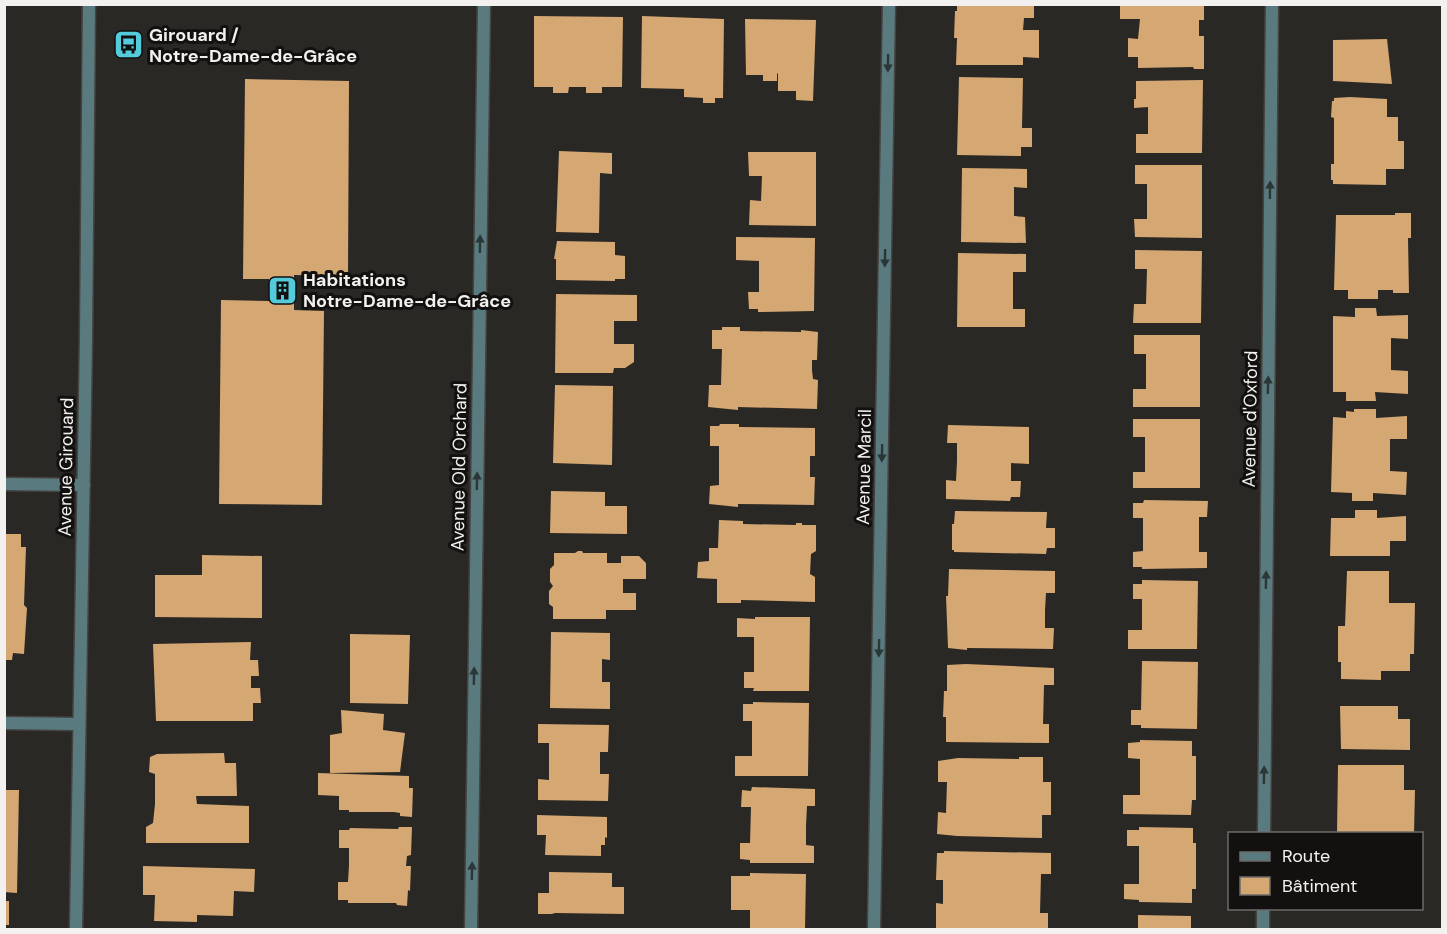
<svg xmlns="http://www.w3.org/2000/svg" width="1447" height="934" viewBox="0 0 1447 934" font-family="'DM Sans',sans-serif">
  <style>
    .building { fill: #d5a773 }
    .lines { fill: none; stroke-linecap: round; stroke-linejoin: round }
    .service-casing { stroke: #464441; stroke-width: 15 }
    .minor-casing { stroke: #464441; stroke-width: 15 }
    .tertiary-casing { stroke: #464441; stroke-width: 15 }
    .service { stroke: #597b80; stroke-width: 12 }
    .minor { stroke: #597b80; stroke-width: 12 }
    .tertiary { stroke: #597b80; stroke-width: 12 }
    .oneway { fill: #2b3637 }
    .labels { text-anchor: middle; stroke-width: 6; stroke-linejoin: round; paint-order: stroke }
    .poi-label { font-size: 18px; font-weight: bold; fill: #f2f1ef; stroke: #121110; text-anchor: start }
    .street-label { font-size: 18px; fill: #f2f1ef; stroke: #121110 }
  </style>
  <rect width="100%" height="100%" fill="#2a2825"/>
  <g class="building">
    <path d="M957,4H1034V18H1024L1023,30H1039V58L1023,57V65H956L957,38H954L955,11H957Z"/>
    <path d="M1120,4H1204V20H1199V36H1204V69H1194L1193,67L1138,68V57H1128V38L1138,39L1140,19H1120Z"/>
    <path d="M534,16L623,17L622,87H602V93H586V87H569L568,93H553V87H534Z"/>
    <path d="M642,16L724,19L723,98H715V103H703V98L684,97V89L641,88Z"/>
    <path d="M745,19L816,20L813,101L796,100V91H778V73L777,74V81H763V75H746Z"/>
    <path d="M1387,39L1392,84L1333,81V40Z"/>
    <path d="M959,77L1023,78L1022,128H1032V147H1021V156L957,155Z"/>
    <path d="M245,79L349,81L348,276L294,275V310L324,311L322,505L219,504L221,300L269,301V279H243Z"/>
    <path d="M1203,80L1202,153H1136V134H1148V107L1134,108V99H1136V81Z"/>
    <path d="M1350,97L1387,99V117H1398V141H1404V169H1386V185L1333,184V180H1331V164H1334V118L1331,117L1332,101H1334V98Z"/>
    <path d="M559,151L612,153V174L600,173L599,233L556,232Z"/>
    <path d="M748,152H816V226L749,225L750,200L761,201L762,176H749Z"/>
    <path d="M1135,165H1202V238L1135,237L1134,219H1147V184H1135Z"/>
    <path d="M962,168L1027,169V188L1014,187V216L1025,217L1026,243L961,242Z"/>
    <path d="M1395,213H1411V238H1408L1409,293H1393V290H1378V299H1348V290H1334L1336,215H1395Z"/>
    <path d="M736,237L815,238L814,311L758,312V309H749L748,292H759V261L736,260Z"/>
    <path d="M557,241L615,242V255L625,256V279H615V281L556,280V259H554Z"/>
    <path d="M1135,250L1202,251L1201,323H1133L1134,304H1146L1147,269H1135Z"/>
    <path d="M958,253L1026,254V272H1013V309H1025V327H957Z"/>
    <path d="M556,294L637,295V321H614V344H634V362L625,368H614L613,373H555Z"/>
    <path d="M1355,308H1376L1377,316L1408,315V339L1391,338V370L1408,371V394L1375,392L1376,401H1346V392H1333V316L1355,317Z"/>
    <path d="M722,327H740V331L801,332V330L818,332L817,360H812V370L813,379L818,380L817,409L738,407V410L708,407L709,385H721L722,349H712V330H722Z"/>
    <path d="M1134,335H1200V407H1133V389H1146V354H1134Z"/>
    <path d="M555,385L613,386L612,465L553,463Z"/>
    <path d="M1354,409H1376V418L1407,416V439H1390V471L1407,472L1406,495L1373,493V501H1352V493L1331,492L1333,417L1346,418V411L1354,412Z"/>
    <path d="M1133,419H1200V488H1133V472H1145V437H1133Z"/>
    <path d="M720,424H739V427L815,428V456H810V477H815L814,505L738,504V507L709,504L710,486L719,485V446H710V426H719Z"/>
    <path d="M948,425L1029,427V464L1011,463V481H1021L1020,497H1011L1010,501L946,499V480L956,481L957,461V443H947Z"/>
    <path d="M551,491L605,492V506H627V534L550,533Z"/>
    <path d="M1144,500L1208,501L1207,517H1199V552H1207V568L1142,569V567H1133V552L1143,551V518H1133V503H1143Z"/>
    <path d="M1355,510H1377V518L1406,516V541H1390V556H1330L1331,518H1355Z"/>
    <path d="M955,511L1047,512L1046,528H1055V548H1047L1046,554L954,552V550H952V524H954Z"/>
    <path d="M719,520L743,521V524L796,525V523H802V525H816V551L811,554L810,574L815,577V602L741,600V603H717V579L697,578L698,562L709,561V548H718Z"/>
    <path d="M4,534H21V547H26L24,605L27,608L24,654L13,653L12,660H4Z"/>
    <path d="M578,551H582L583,553H607V563H621V556H639L646,563V579H623V593H636V610H606V619H553V607L549,604V591L553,586L550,582V569L554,565V553H575Z"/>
    <path d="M202,555L262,556V618L155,617V575H202Z"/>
    <path d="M949,569L1055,571V593H1046L1045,610V628H1054L1053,649L967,648V650L948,648L946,596H948Z"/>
    <path d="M1347,571H1389V603H1415L1414,654H1410V671H1381V680L1341,679V662H1338V626H1345Z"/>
    <path d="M1142,580L1198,581L1197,649H1128V630H1142V599H1133V584H1142Z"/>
    <path d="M755,617H810L809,691H753L754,688H744V672H754V637H737V618L755,619Z"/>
    <path d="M551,632L610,633V660L602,659V682H610V709L550,708Z"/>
    <path d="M350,634L410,635L408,704L350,703Z"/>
    <path d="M251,642L250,660H258L259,676H251V688H260L261,703H253V721H156L153,644Z"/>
    <path d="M1142,661L1198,662L1197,729L1141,728V725H1131V710H1141Z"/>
    <path d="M966,664L1054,668V685H1044L1043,724H1049V743L946,742V717H943L944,691H947V665Z"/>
    <path d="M753,702L809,703L808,776H735V756H752V721H743V704H753Z"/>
    <path d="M1340,706H1398V719H1410V750L1341,749Z"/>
    <path d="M341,710L384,714L383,730L405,733L400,772L330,773V735L342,733Z"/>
    <path d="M538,724L609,725L608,752H600V774H609L608,801L538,800V779L549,780V743H538Z"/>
    <path d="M1140,740L1192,741V756H1196V800H1192L1191,815L1123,814V795H1140V759L1128,758V743L1140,742Z"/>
    <path d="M224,753L225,763H236L237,796H196L197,804L249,806V843H146V827L153,823L155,804V774L149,772L150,757L157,754Z"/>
    <path d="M1019,757H1043V782H1051V815H1042V838L957,836L937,834L938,812L946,813L947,782H938V761L958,758L1019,759Z"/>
    <path d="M1338,765H1404V790H1415L1414,834H1337Z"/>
    <path d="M318,773L409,776V788H413L412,817L400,816V813L394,812H349V810H339V796L318,795Z"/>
    <path d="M752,787L815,789V806H807L806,826V845L814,846V863H750V860L740,859V843H750L751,807H741L742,790L751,791Z"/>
    <path d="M4,790H19L17,893L4,892Z"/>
    <path d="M537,815L607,817V838L605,837V845H601V856L545,855L546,835H537Z"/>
    <path d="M399,827H412L411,855L407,856L406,866H411L410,891L408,890L407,906L397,905L396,903H348V900H338V882H348L349,865V848H339V830H349L350,828L398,829Z"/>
    <path d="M1139,827L1193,828V843H1196V889H1192V903L1139,902V900L1124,899V884H1139V846H1127V830H1139Z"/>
    <path d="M944,851L1051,853V874H1041L1040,913H1048V930H936V903L943,904V880H936L937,853H944Z"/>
    <path d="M143,866L255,869L254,892L234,891L233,916L197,915V922L154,921L155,895H143Z"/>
    <path d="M549,872L612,873V887H624V914L555,913L552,914H538V893H549Z"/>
    <path d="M750,873L806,874L805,930H750V910H731V876H750Z"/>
    <rect x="4" y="901" width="5" height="24"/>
    <path d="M1138,915L1191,916V930H1138Z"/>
  </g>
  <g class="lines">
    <defs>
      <path id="service" d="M4,484L84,485"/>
      <g id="minor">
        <path d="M4,723L78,724"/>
        <path d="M1264,834L1272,4"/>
        <path d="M471,930L484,4"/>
        <path d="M874,930L889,4"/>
        <path d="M1263,930V908"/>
      </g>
      <path id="tertiary" d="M76,930L86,339L89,4"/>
    </defs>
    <use href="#service" class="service-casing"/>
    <use href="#minor" class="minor-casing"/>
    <use href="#tertiary" class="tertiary-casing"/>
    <use href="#service" class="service"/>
    <use href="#minor" class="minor"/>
    <use href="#tertiary" class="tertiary"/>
  </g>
  <defs><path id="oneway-solid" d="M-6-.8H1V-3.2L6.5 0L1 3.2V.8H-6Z" transform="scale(1.5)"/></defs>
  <g class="oneway">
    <use href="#oneway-solid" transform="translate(888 63) rotate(91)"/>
    <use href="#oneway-solid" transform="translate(1270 190) rotate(-89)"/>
    <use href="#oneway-solid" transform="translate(480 244) rotate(-89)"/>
    <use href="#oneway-solid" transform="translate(885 258) rotate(91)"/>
    <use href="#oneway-solid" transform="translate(1268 385) rotate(-89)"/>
    <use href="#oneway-solid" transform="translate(882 453) rotate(91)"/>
    <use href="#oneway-solid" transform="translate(477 481) rotate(-89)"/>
    <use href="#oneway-solid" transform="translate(1266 580) rotate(-89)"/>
    <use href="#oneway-solid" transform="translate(879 648) rotate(91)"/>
    <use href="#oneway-solid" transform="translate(474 676) rotate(-89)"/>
    <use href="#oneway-solid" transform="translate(1264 775) rotate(-89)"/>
    <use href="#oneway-solid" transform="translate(472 871) rotate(-89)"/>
  </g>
  <defs>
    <symbol id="bus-square" viewBox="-11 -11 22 22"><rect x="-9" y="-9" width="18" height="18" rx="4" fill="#53cbdb" stroke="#121110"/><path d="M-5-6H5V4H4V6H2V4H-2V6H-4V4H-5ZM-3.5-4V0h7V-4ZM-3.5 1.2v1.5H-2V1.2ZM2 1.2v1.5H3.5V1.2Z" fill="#111"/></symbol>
    <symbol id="building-square" viewBox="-11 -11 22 22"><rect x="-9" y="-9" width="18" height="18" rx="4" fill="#53cbdb" stroke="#121110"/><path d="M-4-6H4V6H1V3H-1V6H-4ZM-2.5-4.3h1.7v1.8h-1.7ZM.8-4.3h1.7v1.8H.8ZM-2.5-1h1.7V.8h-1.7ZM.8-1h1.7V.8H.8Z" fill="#111"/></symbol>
  </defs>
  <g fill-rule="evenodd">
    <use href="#bus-square" x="112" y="28" width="33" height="33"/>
    <use href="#building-square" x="266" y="274" width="33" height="33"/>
  </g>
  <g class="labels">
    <g class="poi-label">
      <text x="149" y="41">Girouard /<tspan x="149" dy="21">Notre-Dame-de-Grâce</tspan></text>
      <text x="303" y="286">Habitations<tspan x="303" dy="21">Notre-Dame-de-Grâce</tspan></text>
    </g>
    <g class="street-label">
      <text transform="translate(1250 419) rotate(-89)" y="6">Avenue d'Oxford</text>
      <text transform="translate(66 467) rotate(-89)" y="6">Avenue Girouard</text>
      <text transform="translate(459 467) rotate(-89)" y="6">Avenue Old Orchard</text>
      <text transform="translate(864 467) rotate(-89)" y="6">Avenue Marcil</text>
    </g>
  </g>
  <rect width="1447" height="934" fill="none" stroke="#f2f1ef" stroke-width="12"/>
  <rect x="1228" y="832" width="195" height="78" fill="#121110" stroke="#6c6b69" stroke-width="1.5"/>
  <rect x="1240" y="852" width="30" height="9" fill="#597b80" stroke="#6c6b69" stroke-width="1.5"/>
  <text x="1282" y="862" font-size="18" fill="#f2f1ef">Route</text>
  <rect x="1240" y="877" width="30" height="18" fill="#d5a773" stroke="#6c6b69" stroke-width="1.5"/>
  <text x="1282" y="892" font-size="18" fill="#f2f1ef">Bâtiment</text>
</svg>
